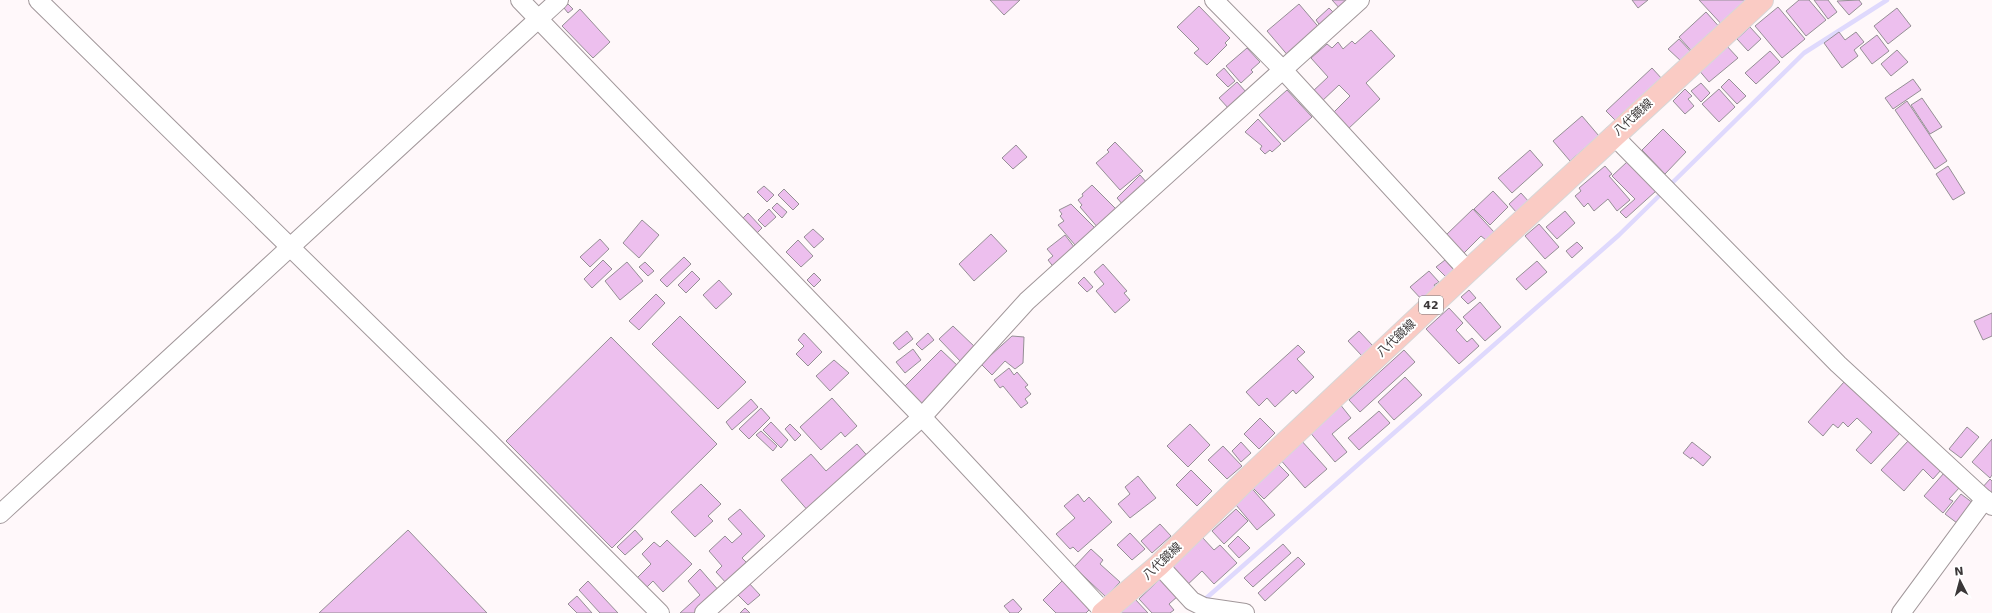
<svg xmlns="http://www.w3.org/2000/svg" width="1992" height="613" viewBox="0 0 1992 613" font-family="'DejaVu Sans','Noto Sans JP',sans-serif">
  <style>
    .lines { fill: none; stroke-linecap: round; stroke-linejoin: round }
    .stream { stroke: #dfd9fd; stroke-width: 4.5 }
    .building { fill: #edbfee; stroke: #958f95 }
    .minor-casing { stroke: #a1979a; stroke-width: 20 }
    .major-casing { stroke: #d8d7d7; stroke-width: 24 }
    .minor { stroke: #fff; stroke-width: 18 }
    .major { stroke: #facbc4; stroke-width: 22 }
    .labels { text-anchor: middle; stroke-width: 4; stroke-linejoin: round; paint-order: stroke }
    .shield { fill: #fff; stroke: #767374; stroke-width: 1 }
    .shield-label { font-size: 11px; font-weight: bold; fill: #3b3738 }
    .street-label { font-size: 12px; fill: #3b3738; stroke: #fff }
  </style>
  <rect width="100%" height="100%" fill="#fff8fa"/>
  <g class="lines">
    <g class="stream">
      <path d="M1669,186L1804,53L1887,0"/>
      <path d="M1203,601L1619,235L1664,191"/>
    </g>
  </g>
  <g class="building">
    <path d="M990,0H1020L1004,15Z"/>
    <path d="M1332,0H1355L1342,11Z"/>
    <path d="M1632,0H1648L1638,8Z"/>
    <path d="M1699,0H1746L1725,28Z"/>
    <path d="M1799,0H1809L1826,20L1806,36L1786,11Z"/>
    <path d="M1814,0H1828L1837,12L1828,19Z"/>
    <path d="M1859,0L1862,4L1849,15L1837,1Z"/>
    <path d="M568,4L573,9L568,13L564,8Z"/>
    <path d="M1299,4L1322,31L1290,58L1267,31Z"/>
    <path d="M1199,6L1230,38L1225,43L1227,45L1207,65L1194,53L1199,49L1177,27Z"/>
    <path d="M1778,7L1805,39L1782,58L1755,26Z"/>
    <path d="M1329,8L1335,14L1321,27L1316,20Z"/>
    <path d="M1897,8L1911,26L1888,44L1874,26Z"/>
    <path d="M580,9L610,42L593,58L562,26Z"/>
    <path d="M1706,12L1723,31L1696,56L1679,37Z"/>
    <path d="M1750,27L1761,39L1748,51L1737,39Z"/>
    <path d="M1371,30L1395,56L1366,83L1380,99L1348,129L1333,113L1350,96L1339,85L1321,102L1312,92L1328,77L1311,58L1327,44L1332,48L1338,42L1343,49L1352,41L1355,44Z"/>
    <path d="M1839,32L1845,40L1856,32L1864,42L1854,50L1858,56L1842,68L1824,43Z"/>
    <path d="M1877,35L1889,51L1872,64L1860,48Z"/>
    <path d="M1679,39L1692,53L1682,62L1668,49Z"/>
    <path d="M1725,44L1738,58L1709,82L1697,68Z"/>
    <path d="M1247,48L1260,62L1251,70L1253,72L1241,83L1226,66Z"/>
    <path d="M1897,50L1908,62L1891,76L1881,64Z"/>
    <path d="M1770,51L1780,62L1756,84L1745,73Z"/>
    <path d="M1224,68L1235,81L1228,87L1216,75Z"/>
    <path d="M1652,68L1663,80L1626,114L1624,112L1615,120L1606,111Z"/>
    <path d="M1729,79L1746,96L1737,104L1721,87Z"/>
    <path d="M1913,79L1921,90L1893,109L1885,98Z"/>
    <path d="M1237,82L1247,93L1229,109L1219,98Z"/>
    <path d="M1701,83L1710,93L1701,102L1691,91Z"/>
    <path d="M1685,89L1692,96L1688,99L1694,106L1685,114L1673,101Z"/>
    <path d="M1719,89L1735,107L1719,122L1702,104Z"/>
    <path d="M1287,90L1312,117L1284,142L1259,115Z"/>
    <path d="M1922,98L1942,127L1930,134L1911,105Z"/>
    <path d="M1907,101L1947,161L1935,169L1895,110Z"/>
    <path d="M1582,116L1599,136L1570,161L1553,141Z"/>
    <path d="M1258,119L1281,144L1272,152L1270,150L1265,154L1260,149L1262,146L1245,132Z"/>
    <path d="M1663,129L1686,152L1665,174L1642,150Z"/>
    <path d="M1115,142L1143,171L1120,190L1096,163L1109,152L1107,150Z"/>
    <path d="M1016,145L1027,157L1013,169L1002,158Z"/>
    <path d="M1530,150L1543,165L1512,193L1498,178Z"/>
    <path d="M1628,161L1656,191L1626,218L1620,212L1635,199L1612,176Z"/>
    <path d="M1605,166L1612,174L1609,176L1630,200L1617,211L1608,199L1594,211L1588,203L1584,207L1575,196L1581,191L1579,188Z"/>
    <path d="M1948,166L1965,193L1953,200L1936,174Z"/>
    <path d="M1140,175L1148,184L1124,206L1117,198Z"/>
    <path d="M1092,185L1116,209L1099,229L1080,207L1082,205L1078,200L1083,196L1082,194Z"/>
    <path d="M764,186L774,195L767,202L757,192Z"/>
    <path d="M784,189L799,204L793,210L778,195Z"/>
    <path d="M1493,191L1508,207L1490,225L1474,209Z"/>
    <path d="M1521,193L1530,203L1517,213L1509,204Z"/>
    <path d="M777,203L787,212L782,218L772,208Z"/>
    <path d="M1071,204L1095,228L1075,245L1058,225L1064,221L1060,216L1062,214L1059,210Z"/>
    <path d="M769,209L776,217L765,227L758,220Z"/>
    <path d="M1473,209L1494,232L1486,240L1481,236L1464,253L1446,235Z"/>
    <path d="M1565,211L1575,223L1557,239L1546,227Z"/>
    <path d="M748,213L762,228L754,236L739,222Z"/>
    <path d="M642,220L659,235L639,258L623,243Z"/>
    <path d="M1539,224L1559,247L1545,259L1525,236Z"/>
    <path d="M813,229L824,239L814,248L804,237Z"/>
    <path d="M991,234L1007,251L974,281L959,264Z"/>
    <path d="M1065,235L1078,252L1055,269L1048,260L1053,256L1047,249Z"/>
    <path d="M600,239L609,249L590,267L580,257Z"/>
    <path d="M798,240L813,256L801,267L786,252Z"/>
    <path d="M1577,242L1583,248L1572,258L1566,251Z"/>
    <path d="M684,257L691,264L667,287L660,280Z"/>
    <path d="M603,260L612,269L592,288L584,279Z"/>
    <path d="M1445,260L1455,271L1447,278L1436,267Z"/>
    <path d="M1537,261L1547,272L1526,290L1516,279Z"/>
    <path d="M627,262L643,281L620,300L605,281Z"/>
    <path d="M645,262L654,271L648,276L639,267Z"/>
    <path d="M1103,264L1127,291L1124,293L1130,300L1115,313L1096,291L1104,284L1094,272Z"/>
    <path d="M692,271L700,279L686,293L678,285Z"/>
    <path d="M1429,271L1439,282L1434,285L1437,289L1423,301L1410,287Z"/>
    <path d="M814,273L821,280L814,287L807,280Z"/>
    <path d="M1084,277L1093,287L1087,292L1078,283Z"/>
    <path d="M719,280L732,294L716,309L703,295Z"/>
    <path d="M1469,290L1476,298L1468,304L1461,297Z"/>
    <path d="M656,294L665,303L639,330L629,321Z"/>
    <path d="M1480,302L1501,327L1485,341L1463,317Z"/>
    <path d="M1449,308L1463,323L1456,330L1467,342L1472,338L1479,346L1459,364L1426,329Z"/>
    <path d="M1992,313V336L1983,340L1974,321Z"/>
    <path d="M680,316L746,382L718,409L652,344Z"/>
    <path d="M953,326L976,348L962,363L939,339Z"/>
    <path d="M907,331L913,339L899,350L893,343Z"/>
    <path d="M1359,331L1373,346L1362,356L1348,341Z"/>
    <path d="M804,333L822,352L808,366L796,354L804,346L798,340Z"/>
    <path d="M928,333L934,340L922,350L916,344Z"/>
    <path d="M1012,336L1024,337L1023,363L1015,369L1005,361L992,375L981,364Z"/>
    <path d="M611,337L717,444L612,548L506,441Z"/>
    <path d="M1298,345L1305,352L1297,359L1314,377L1296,394L1293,390L1275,407L1267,398L1259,406L1246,392Z"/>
    <path d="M913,349L921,360L905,373L896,362Z"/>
    <path d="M941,350L959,367L921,405L904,387Z"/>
    <path d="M1404,350L1415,362L1360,412L1349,400Z"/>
    <path d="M834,360L849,373L830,391L816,376Z"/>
    <path d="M1009,368L1014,375L1017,372L1028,385L1025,387L1031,394L1025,399L1028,403L1021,408L1003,386L1000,388L994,380Z"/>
    <path d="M1405,377L1422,395L1394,420L1378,402Z"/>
    <path d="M1844,382L1901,432L1871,464L1856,450L1872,432L1857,418L1848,427L1843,422L1838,428L1833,424L1823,436L1808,422Z"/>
    <path d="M832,398L857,426L845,437L841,432L821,450L800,427Z"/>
    <path d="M751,399L758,407L732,430L726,422Z"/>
    <path d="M1339,403L1351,418L1332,434L1347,452L1335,462L1308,430Z"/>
    <path d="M761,408L770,418L749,439L739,429Z"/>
    <path d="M1379,411L1390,423L1359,450L1348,438Z"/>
    <path d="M1260,418L1275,433L1259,449L1244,434Z"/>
    <path d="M771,422L788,440L781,448L763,430Z"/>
    <path d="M790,424L801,435L795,441L785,429Z"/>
    <path d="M1190,424L1210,445L1188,467L1167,446Z"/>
    <path d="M1967,427L1979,437L1961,458L1949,449Z"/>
    <path d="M761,431L777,446L773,451L756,435Z"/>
    <path d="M1300,439L1327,469L1305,488L1279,458Z"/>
    <path d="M1992,439V475L1990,478L1972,462Z"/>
    <path d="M1908,441L1941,470L1933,479L1923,469L1904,491L1881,470Z"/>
    <path d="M1241,442L1251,453L1241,462L1232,451Z"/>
    <path d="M1692,442L1711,457L1703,466L1692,457L1691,459L1683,453Z"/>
    <path d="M857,444L871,460L810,513L781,480L811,454L826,471Z"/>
    <path d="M1223,446L1242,466L1227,479L1208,460Z"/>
    <path d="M1276,462L1289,475L1264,499L1251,486Z"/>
    <path d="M1191,470L1212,491L1197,506L1176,485Z"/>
    <path d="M1944,473L1960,487L1949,499L1953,501L1943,513L1924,496Z"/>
    <path d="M1138,476L1156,498L1130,518L1118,504L1130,494L1125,487Z"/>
    <path d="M1990,479L1992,481V496L1981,489Z"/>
    <path d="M701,484L721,504L708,516L713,521L695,537L671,512Z"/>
    <path d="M1248,484L1275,515L1257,530L1231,499Z"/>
    <path d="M1078,494L1084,502L1089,497L1112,522L1078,552L1073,547L1070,549L1056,534L1075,518L1064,506Z"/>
    <path d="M1961,494L1973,503L1957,523L1945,514Z"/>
    <path d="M740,509L765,536L742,558L749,565L728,585L716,572L722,566L709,551L725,536L732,543L742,534L728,519Z"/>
    <path d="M1236,509L1248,521L1224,544L1212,531Z"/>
    <path d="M1160,524L1171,536L1152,553L1141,541Z"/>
    <path d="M408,530L487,613H319Z"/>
    <path d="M635,530L643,539L625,555L617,547Z"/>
    <path d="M1130,533L1145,549L1132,560L1117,545Z"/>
    <path d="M1238,536L1250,548L1239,558L1228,546Z"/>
    <path d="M1202,537L1214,550L1220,545L1237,563L1214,584L1202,571L1184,588L1167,569Z"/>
    <path d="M667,540L692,564L663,592L653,581L645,589L636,579L651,564L642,554L654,542L660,547Z"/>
    <path d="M1283,544L1291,553L1253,587L1244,578Z"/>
    <path d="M1091,549L1103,560L1100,564L1120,582L1106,597L1074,567Z"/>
    <path d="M1298,557L1305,564L1265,601L1258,593Z"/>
    <path d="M700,569L720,592L697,613H680L700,595L688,581Z"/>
    <path d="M1161,578L1178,596L1169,604L1174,610L1170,613H1152L1139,599Z"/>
    <path d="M1064,579L1091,608L1086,613H1056L1043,600Z"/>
    <path d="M588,581L618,613H600L579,590Z"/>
    <path d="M748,582L760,595L748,605L736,593Z"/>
    <path d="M577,596L592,613H577L568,604Z"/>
    <path d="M1013,599L1022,609L1018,613H1010L1004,606Z"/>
    <path d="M1135,599L1148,613H1119Z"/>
    <path d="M745,608L750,613H740Z"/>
  </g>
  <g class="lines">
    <defs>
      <g id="minor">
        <path d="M38,0L486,439L660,613"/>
        <path d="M520,0L922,417L1104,612"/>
        <path d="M1214,0L1284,71L1468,271"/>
        <path d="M1613,135L1838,364L1992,506"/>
        <path d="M0,514L559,0"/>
        <path d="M1159,565L1192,601L1204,607L1245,613"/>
        <path d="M704,613L922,417L1027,301L1360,0"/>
        <path d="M1901,613L1985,499"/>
      </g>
      <path id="major" d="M1103,613L1159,565L1248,478L1468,271L1762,0"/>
    </defs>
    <use href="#minor" class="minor-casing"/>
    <use href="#major" class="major-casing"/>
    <use href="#minor" class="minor"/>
    <use href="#major" class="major"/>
  </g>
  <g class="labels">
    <rect class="shield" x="1419" y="296" width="24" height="18" rx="3"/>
    <g class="shield-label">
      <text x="1431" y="309">42</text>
    </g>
    <g class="street-label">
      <text transform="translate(1633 117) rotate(-42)" y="4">八代鏡線</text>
      <text transform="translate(1396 338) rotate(-43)" y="4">八代鏡線</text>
      <text transform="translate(1162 561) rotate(-43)" y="4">八代鏡線</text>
    </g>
  </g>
  <g transform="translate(1960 581) rotate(354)" stroke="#ffffff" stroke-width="3" paint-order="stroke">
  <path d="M0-3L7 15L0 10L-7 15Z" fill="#3b3738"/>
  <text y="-6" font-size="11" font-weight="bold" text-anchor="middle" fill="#3b3738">N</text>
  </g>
</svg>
